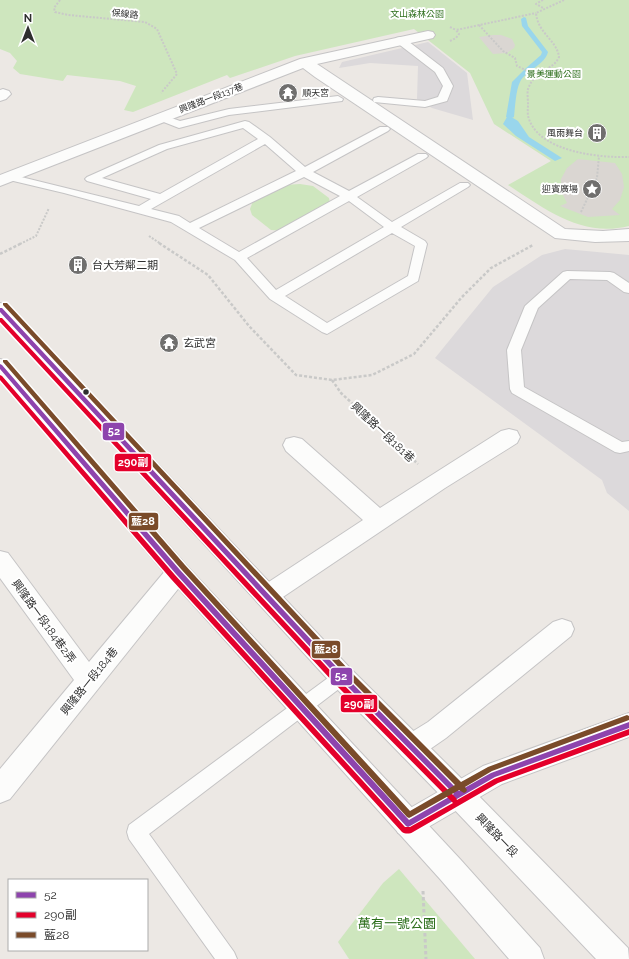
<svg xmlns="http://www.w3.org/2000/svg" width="629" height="959" viewBox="0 0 629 959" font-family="Raleway,'Noto Sans TC',sans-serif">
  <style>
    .industrial { fill: #dcd9db }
    .green { fill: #cee6be }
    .plaza { fill: #dad6d2 }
    .water { fill: #99d6ec }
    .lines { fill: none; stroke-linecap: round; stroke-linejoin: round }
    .stream { fill: #99d6ec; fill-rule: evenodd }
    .service-casing { stroke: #c5c4c5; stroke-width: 2 }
    .minor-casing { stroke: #c5c4c5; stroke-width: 2 }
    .secondary-casing { stroke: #c5c4c5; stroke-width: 2 }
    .path-far2 { stroke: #c9c9c8; stroke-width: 2; stroke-dasharray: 2 1.5; stroke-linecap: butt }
    .path-far1 { stroke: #c9c9c8; stroke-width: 2.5; stroke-dasharray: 3 2; stroke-linecap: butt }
    .path { stroke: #c9c9c8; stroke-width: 3; stroke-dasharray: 3.5 2.5; stroke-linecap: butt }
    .service { fill: #fcfcfb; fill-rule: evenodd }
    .minor { fill: #fcfcfb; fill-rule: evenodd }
    .secondary { fill: #fcfcfb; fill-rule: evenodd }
    .bus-1-casing { stroke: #fff; stroke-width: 3 }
    .bus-2-casing { stroke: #fff; stroke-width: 3 }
    .bus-3-casing { stroke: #fff; stroke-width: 3 }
    .bus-1 { fill: #8e44ad; fill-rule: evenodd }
    .bus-2 { fill: #e4002b; fill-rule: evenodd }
    .bus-3 { fill: #7a4b2a; fill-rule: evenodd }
    .bus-dot { fill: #2e2e2e; stroke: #fff; stroke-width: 1.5 }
    .labels { text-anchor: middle; stroke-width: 4; stroke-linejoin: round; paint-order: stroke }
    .far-street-label { font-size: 9px; fill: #2e2e2e; stroke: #fff }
    .far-park-label { font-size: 9px; fill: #2c6e1b; stroke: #fff }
    .far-poi-label { font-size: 9px; fill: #2e2e2e; stroke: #fff; text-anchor: end }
    .poi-label { font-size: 11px; fill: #2e2e2e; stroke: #fff; text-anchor: start }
    .street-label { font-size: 11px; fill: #2e2e2e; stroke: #fff }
    .near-park-label { font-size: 13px; fill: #2c6e1b; stroke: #fff }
    .line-badge { stroke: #fff; stroke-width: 1.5 }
    .badge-label { font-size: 11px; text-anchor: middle; font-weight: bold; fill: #fff }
  </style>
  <rect width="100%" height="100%" fill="#ece8e4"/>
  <g class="industrial">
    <path d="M428,42L467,73L473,120L432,108L417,99L418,66L370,63L339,68L342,62Z"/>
    <path d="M565,249L629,255V511L607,493L602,480L435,358L493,287L542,255Z"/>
  </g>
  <g class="green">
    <path d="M0,0H629V226C582,238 545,209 508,185L551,161L494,124L470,73L414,29L295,56L230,78L227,75L133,112L124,110L136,86L120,81L67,75L63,81L20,74L13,68L17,61L10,53L0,49Z"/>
    <path d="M300,184L313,186L329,198L330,203L324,212L313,222L296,229L284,231L271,230L252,215L250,209L253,201L285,185Z"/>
    <path d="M399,869L475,959H349L338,942L383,883Z"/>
  </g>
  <g class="plaza">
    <path d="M493,35H501L512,39L515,45L514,48L507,53L493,54L479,37Z"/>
    <path d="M578,159L615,163L622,174L624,187L620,200L612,209L620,215L588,217L560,206L567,203L561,191V179L567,168Z"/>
  </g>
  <path class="water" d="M507,117L513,118L518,121L529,137L562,158L555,161L516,136L503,124Z"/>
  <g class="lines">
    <path class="stream" d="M524,17L526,18L528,26L548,52C545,65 526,70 520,82C516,89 515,108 514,117L510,119L506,117L512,82L525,69L541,55L542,52L522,26L521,19Z"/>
    <defs>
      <g id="service">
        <path d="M400,37L404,38L443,68L453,86L447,101L425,107L374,102L373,100L374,98L378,97L425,101L438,97L443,86L435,72L396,42L395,40L396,38Z"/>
        <path d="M338,96L343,99L342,101L229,115L179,128L156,119L155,117L160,114L180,121L229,109Z"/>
        <path d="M245,121L249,122L270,137L305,167L380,127H388L390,129L388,131L313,172L349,191L418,154H426L428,156L426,158L357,197L392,222L460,183H468L470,185L468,187L401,227L425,241L427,244L418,281L327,334L322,332L270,299L235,260L171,222L64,193L5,179L3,177L5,175L9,174L139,206L151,199L87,181L85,179L87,177L159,145ZM243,128L258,139L160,194L102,178L167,149ZM265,144L296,171L190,223L179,216L151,209ZM304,177L340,196L239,252L199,228ZM349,201L384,227L276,290L247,258ZM392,233L415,246L408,276L327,323L285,296Z"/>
        <path d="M567,271L610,272L614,273L629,283V293L624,292L607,280L570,279L538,308L521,350L524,387L622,442L629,441V451L620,453L615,452L512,393L510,389L507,350L525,306L563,272Z"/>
        <path d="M342,669L348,672L351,677L348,682L149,834L234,952L237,959H215L129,839L127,832L129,825L336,672Z"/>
      </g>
      <g id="minor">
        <path d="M428,31L433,32L435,35L433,38L317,64L565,229L603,231L629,229V241L595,242L555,238L315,77L303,68L0,186V175L300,59Z"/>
        <path d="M3,89L9,91L11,94L6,99L0,101V90Z"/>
        <path d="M509,429L517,431L520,437L517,443L445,488L274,603L266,606L258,603L254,596L258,589L363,520L286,451L283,445L286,439L294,437L302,439L380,508L501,431Z"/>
        <path d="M0,551L8,553L89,662L170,565L178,562L186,565L190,572L186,579L10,799L0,803V769L74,680L0,578Z"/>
        <path d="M562,619L571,622L574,629L571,636L446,738L420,756L411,759L402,756L398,747L402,738L428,722L553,622Z"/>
        <path d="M629,713V737L502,784L418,833L408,837L398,833L394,824L398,815L483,766Z"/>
      </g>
      <g id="secondary">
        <path d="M0,303L7,304L351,669L469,786L628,948L629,959H596L449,804L333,685L0,321Z"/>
        <path d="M0,359L7,361L186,565L460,859L540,948L544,959H509L440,879L170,579L0,379Z"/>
      </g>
    </defs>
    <use href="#service" class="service-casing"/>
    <use href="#minor" class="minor-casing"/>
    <use href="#secondary" class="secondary-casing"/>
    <g class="path-far2">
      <path d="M60,0L54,8L55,12L68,15L145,22L157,29L177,74L161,93"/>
      <path d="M543,0L536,4L543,8"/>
      <path d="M564,0L536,13C538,34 557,40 559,57C553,71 535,69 528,89C527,93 528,99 528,104C528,109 527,114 529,119C540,152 600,158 629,157"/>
      <path d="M479,25L503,51L515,58L517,66L536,75"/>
      <path d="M450,27L456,30"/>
      <path d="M450,41L456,38L459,34L456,30L536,13"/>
      <path d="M581,212L597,178L599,156"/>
      <path d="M149,236L161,244"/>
      <path d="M20,244L36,236L49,208"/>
    </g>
    <g class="path-far1">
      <path d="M159,243L208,275L249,326L296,375L332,380L372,375L414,354L462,297L491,268L533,245"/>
      <path d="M0,254L22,243"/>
      <path d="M332,380L341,393L418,464"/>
    </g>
    <path class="path" d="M423,891L426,959"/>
    <use href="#service" class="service"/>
    <use href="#minor" class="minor"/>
    <use href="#secondary" class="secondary"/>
    <defs>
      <path id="bus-1" d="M0,308H2L344,675L459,791L491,773L629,722V728L495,777L410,826L408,827L406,826L176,574L0,369V364L2,365L180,570L409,820L454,794L340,679L0,312Z"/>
      <path id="bus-2" d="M0,318H2L339,680L456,798L457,800L494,779L629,729V735L498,783L413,832C410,834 405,834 402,832L171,579L0,380V375L2,376L175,575L405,827H410L453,803L335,684L0,322Z"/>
      <path id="bus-3" d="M3,303H7L349,670L461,782L488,767L627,715L629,716V720L492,771L465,787L467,790L466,792L464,793L459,790L411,817L409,818L407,817L181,569L3,362V360H7L185,565L410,811L455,785L345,674L3,305Z"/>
    </defs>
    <use href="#bus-1" class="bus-1-casing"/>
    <use href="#bus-2" class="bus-2-casing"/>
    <use href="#bus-3" class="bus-3-casing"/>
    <use href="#bus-1" class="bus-1"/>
    <use href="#bus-2" class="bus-2"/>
    <use href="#bus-3" class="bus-3"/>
  </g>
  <defs>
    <symbol id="temple-disc" viewBox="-11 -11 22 22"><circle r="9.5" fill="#706f6e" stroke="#fff"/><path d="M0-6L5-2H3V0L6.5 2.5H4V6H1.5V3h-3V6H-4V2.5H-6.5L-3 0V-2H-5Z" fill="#fff"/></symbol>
    <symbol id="building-disc" viewBox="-11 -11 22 22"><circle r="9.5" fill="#706f6e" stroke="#fff"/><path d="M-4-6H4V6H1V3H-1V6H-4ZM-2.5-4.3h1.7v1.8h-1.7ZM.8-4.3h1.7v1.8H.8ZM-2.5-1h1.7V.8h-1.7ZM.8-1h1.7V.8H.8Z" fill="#fff"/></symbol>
    <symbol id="sight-disc" viewBox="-11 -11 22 22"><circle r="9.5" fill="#706f6e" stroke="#fff"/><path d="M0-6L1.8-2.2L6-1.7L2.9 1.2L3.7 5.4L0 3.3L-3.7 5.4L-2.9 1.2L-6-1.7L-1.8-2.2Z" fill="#fff"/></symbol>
  </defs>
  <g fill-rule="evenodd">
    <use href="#temple-disc" x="277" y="82" width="22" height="22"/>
    <use href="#building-disc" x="586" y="122" width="22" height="22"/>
    <use href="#sight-disc" x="581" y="178" width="22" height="22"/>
    <use href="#building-disc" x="67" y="254" width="22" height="22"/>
    <use href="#temple-disc" x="158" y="332" width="22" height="22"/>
  </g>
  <circle class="bus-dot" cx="86" cy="392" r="3.5"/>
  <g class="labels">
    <g class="far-street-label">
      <text transform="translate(125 14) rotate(5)" y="3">保線路</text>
      <text transform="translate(211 98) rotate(-21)" y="3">興隆路一段137巷</text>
    </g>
    <g class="far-park-label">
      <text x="417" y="17">文山森林公園</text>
      <text x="554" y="77">景美運動公園</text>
    </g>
    <g class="far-poi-label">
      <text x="302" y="96" text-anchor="start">順天宮</text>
      <text x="583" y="136">風雨舞台</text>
      <text x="578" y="192">迎賓廣場</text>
    </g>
    <g class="poi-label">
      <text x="92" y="269">台大芳鄰二期</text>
      <text x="183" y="347">玄武宮</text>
    </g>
    <g class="street-label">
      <text transform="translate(383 432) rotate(43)" y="4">興隆路一段181巷</text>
      <text transform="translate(44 621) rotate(54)" y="4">興隆路一段184巷2弄</text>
      <text transform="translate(89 681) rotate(-51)" y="4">興隆路一段184巷</text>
      <text transform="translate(497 835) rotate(46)" y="4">興隆路一段</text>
    </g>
    <g class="near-park-label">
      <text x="397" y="928">萬有一號公園</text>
    </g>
  </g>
  <g class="line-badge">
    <rect x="102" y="422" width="23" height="19" rx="4" fill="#8e44ad"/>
    <rect x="114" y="453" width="38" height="19" rx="4" fill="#e4002b"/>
    <rect x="128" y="512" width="31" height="19" rx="4" fill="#7a4b2a"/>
    <rect x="311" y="640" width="30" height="19" rx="4" fill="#7a4b2a"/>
    <rect x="330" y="667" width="23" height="19" rx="4" fill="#8e44ad"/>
    <rect x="340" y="694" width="38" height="19" rx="4" fill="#e4002b"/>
  </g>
  <g class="badge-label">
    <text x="114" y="435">52</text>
    <text x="133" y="466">290副</text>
    <text x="143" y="525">藍28</text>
    <text x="326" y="653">藍28</text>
    <text x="341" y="680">52</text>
    <text x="359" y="708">290副</text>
  </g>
  <rect x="8" y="879" width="140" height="72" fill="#ffffff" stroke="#ababab"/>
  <rect x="16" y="892" width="20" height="6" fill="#8e44ad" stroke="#ababab"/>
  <text x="44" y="899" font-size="12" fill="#2e2e2e">52</text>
  <rect x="16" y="912" width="20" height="6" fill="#e4002b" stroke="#ababab"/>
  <text x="44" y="919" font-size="12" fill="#2e2e2e">290副</text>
  <rect x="16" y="932" width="20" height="6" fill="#7a4b2a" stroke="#ababab"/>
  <text x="44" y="939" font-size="12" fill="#2e2e2e">藍28</text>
  <g transform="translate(28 28)" stroke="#ffffff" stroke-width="3" paint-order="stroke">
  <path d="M0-3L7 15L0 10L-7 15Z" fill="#2e2e2e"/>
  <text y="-6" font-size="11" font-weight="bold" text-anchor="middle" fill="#2e2e2e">N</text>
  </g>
</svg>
